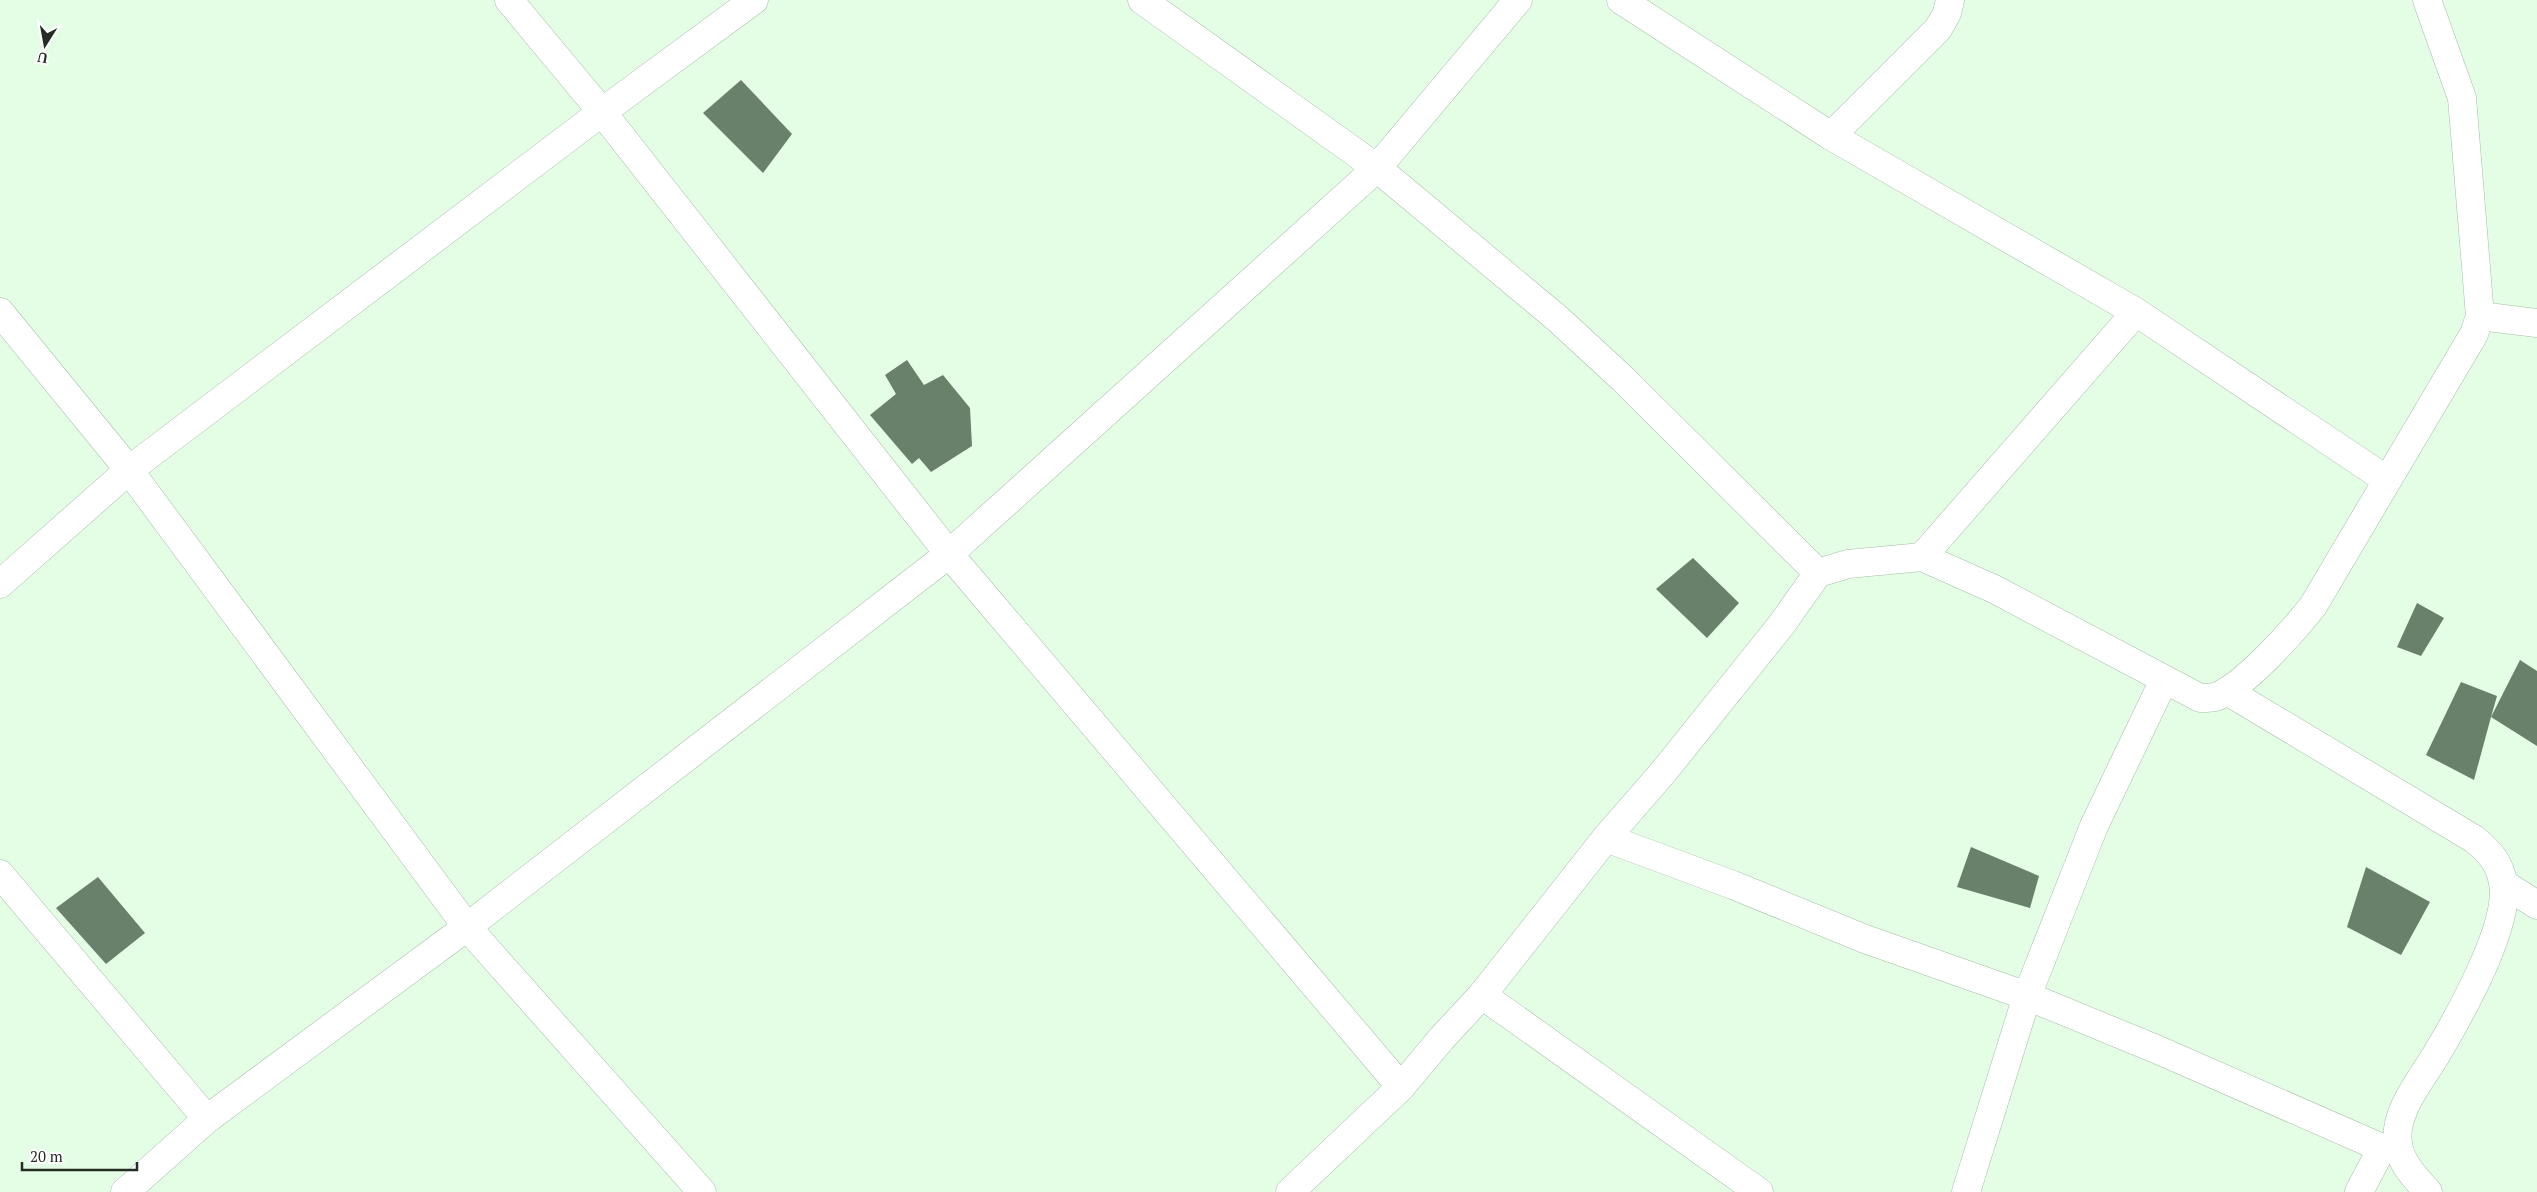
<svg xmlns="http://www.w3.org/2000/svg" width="2537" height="1192" viewBox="0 0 2537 1192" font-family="'PT Serif',serif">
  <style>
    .building { fill: #69806b }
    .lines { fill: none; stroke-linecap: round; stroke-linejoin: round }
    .street-casing { stroke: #a6bea7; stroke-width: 29 }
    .street { stroke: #fff; stroke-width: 28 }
  </style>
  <rect width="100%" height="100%" fill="#e4fde5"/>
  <g class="building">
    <path d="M741,80L792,134L763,173L703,113Z"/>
    <path d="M907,360L924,385L943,375L970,408L972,446L931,472L919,458L912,464L870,415L896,394L885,375Z"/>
    <path d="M1693,558L1739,603L1707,638L1656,589Z"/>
    <path d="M2417,603L2444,618L2421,656L2397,647Z"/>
    <path d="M2520,660L2537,671V746L2491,717L2474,780L2426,755L2461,682L2497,696L2491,717Z"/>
    <path d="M1971,847L2039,876L2030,908L1957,887Z"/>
    <path d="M2366,867L2430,902L2401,955L2347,927Z"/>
    <path d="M98,877L145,933L106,964L56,908Z"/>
  </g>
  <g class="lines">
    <defs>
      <g id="street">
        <path d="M509,0L602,112L949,554L1401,1087"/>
        <path d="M1142,0L1377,168L1558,319L1623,379L1818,573"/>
        <path d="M1621,0L1831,136L2136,312L2387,480"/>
        <path d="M1831,136L1938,29L1947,13L1950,0"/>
        <path d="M0,312L129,470L467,927L702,1192"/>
        <path d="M2480,316L2537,323"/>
        <path d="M1922,557L2136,312"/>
        <path d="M0,584L129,470L602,112L754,0"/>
        <path d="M2227,691L2474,839C2489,851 2500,863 2503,883C2511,925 2458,1018 2436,1055C2421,1080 2393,1113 2398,1144C2401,1164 2416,1178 2428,1192"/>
        <path d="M1606,838L1733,885L1865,939L2027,996L2156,1049L2382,1148L2398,1145"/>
        <path d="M0,874L207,1119"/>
        <path d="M2504,884L2537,905"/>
        <path d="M1482,995L1759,1192"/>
        <path d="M125,1192L207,1119L467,927L949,554L1377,168L1518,0"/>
        <path d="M1290,1192L1401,1087L1442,1038L1482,995L1606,838L1665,770L1782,624L1818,573L1848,564L1922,557L1994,589L2200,698C2205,698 2210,698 2215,697C2243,688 2294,630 2313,606L2474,334L2480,316L2462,98L2427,0"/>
        <path d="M1966,1192L2027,996L2094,826L2164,680"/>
        <path d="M2359,1192L2382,1148"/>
      </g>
    </defs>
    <use href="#street" class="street-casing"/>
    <use href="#street" class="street"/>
  </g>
  <g transform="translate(45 45) rotate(191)" stroke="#ffffff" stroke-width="4" paint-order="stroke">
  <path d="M0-4L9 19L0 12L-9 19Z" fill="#242d24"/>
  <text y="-8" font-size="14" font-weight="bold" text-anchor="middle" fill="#242d24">U</text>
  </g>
  <path d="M22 1162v8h115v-8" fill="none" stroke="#242d24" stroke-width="2.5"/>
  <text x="30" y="1162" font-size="15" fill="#242d24" stroke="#ffffff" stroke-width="4" paint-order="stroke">20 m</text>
</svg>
